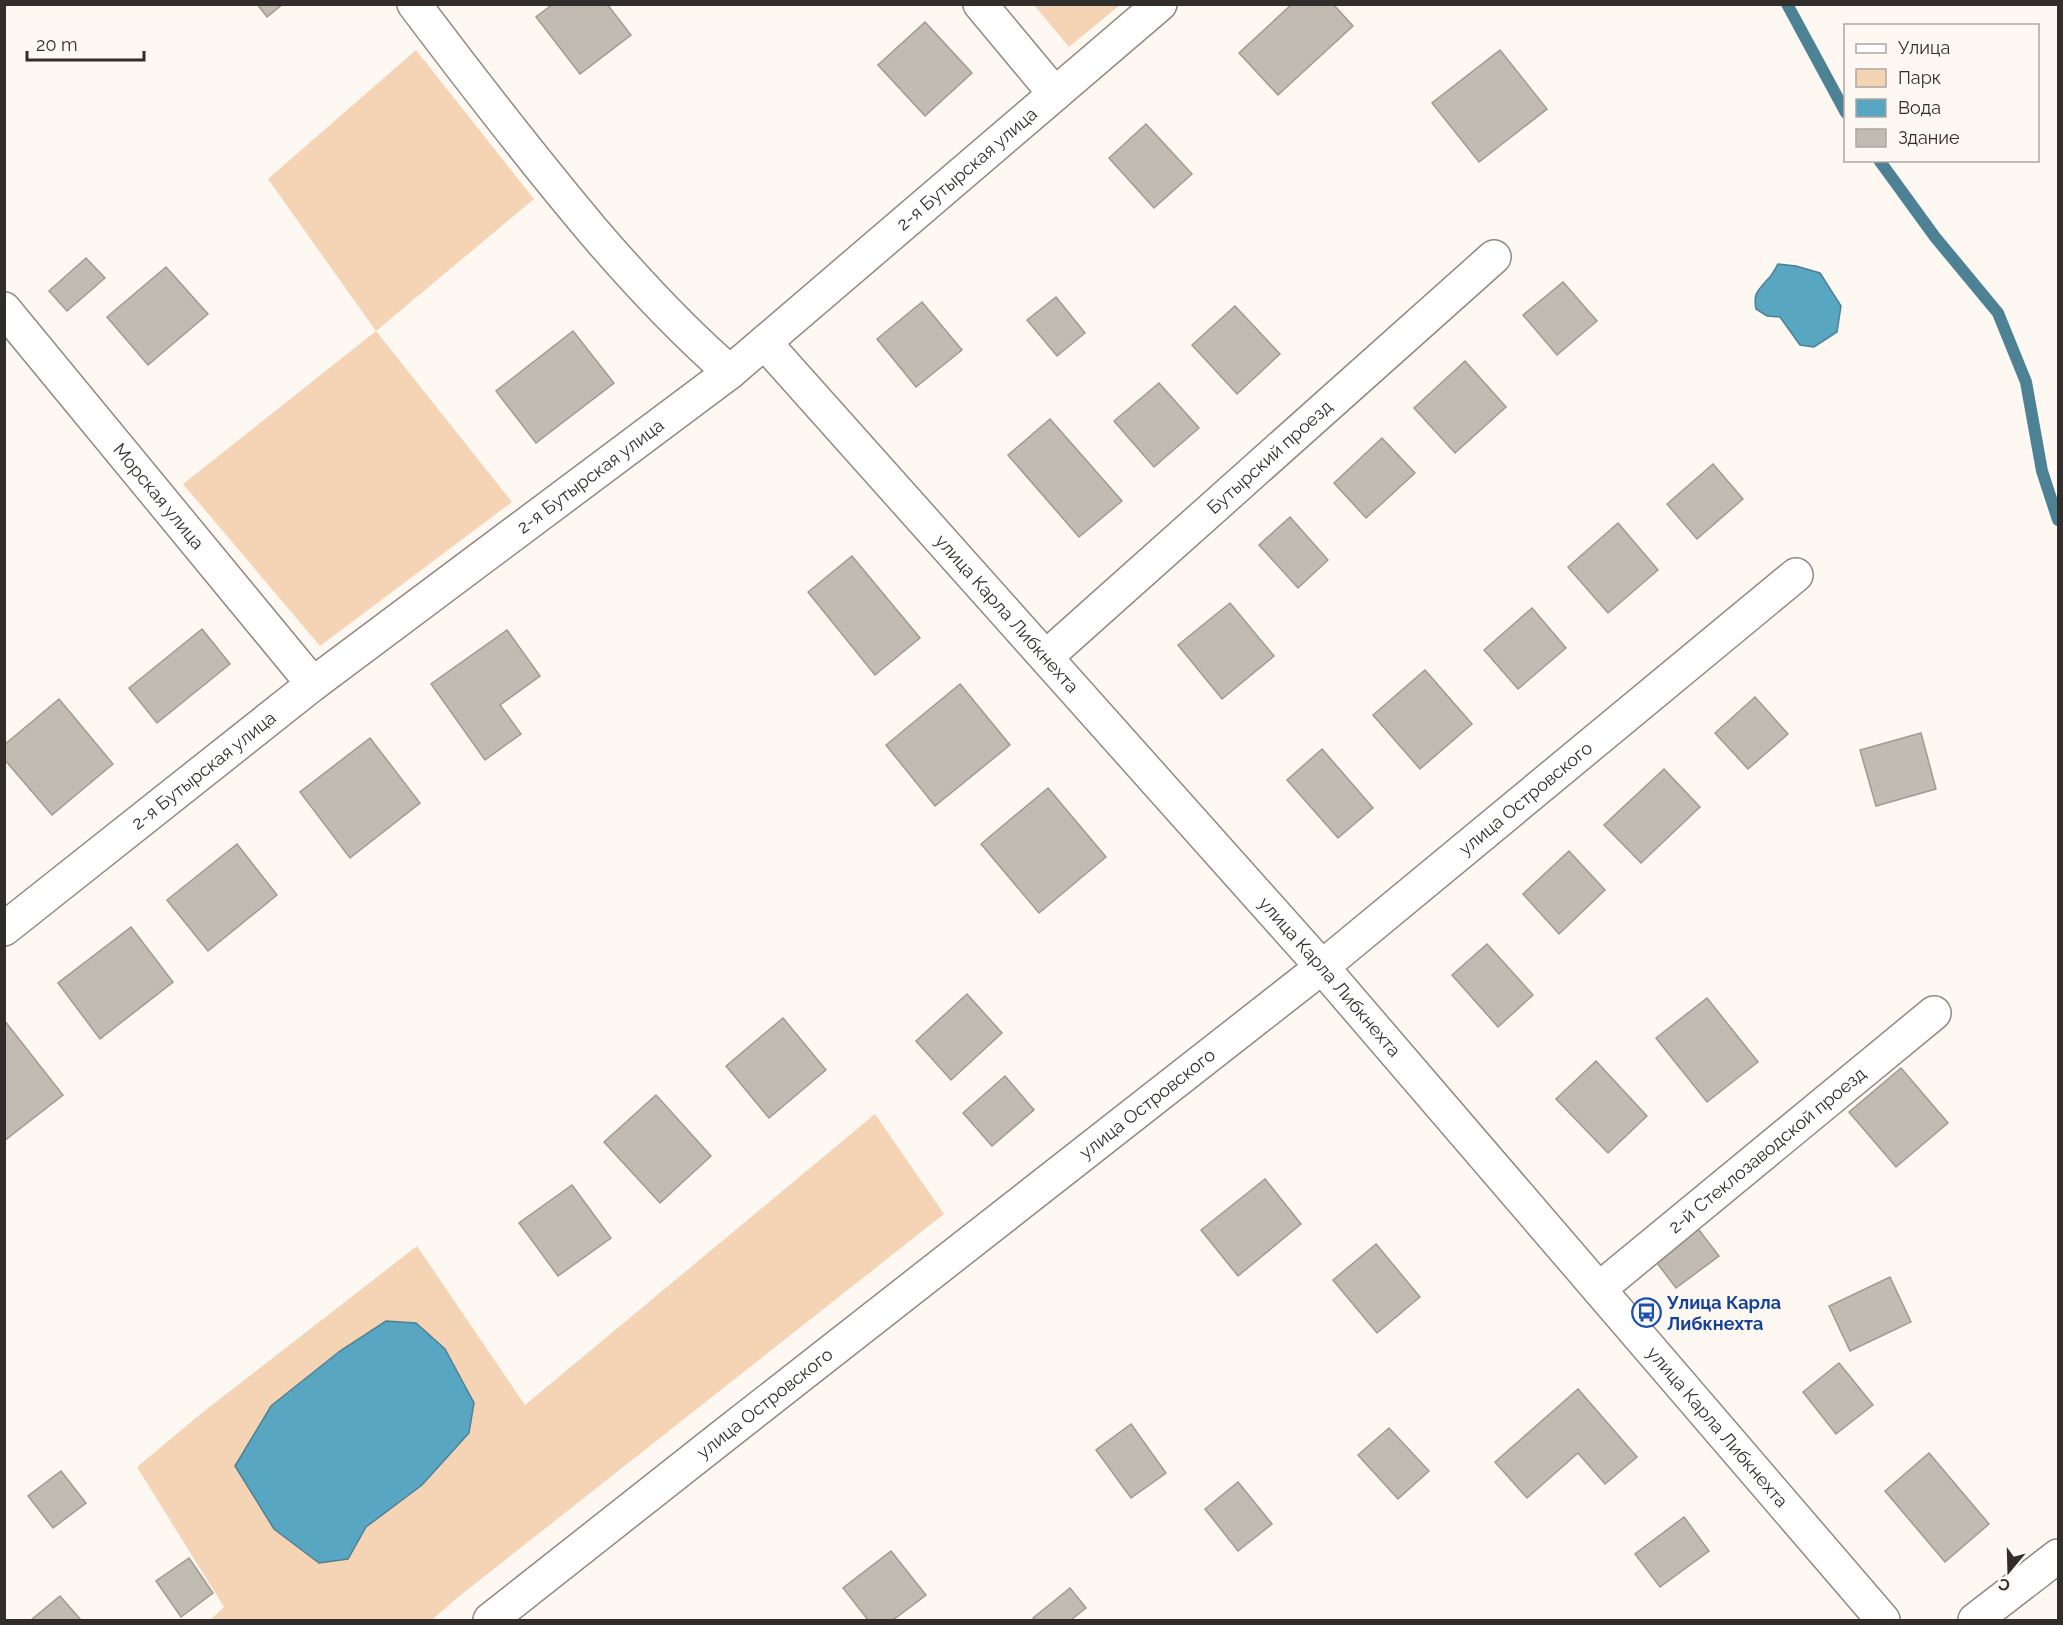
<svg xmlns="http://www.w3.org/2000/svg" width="2063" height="1625" viewBox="0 0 2063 1625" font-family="Raleway,sans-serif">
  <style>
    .green { fill: #f5d4b5; fill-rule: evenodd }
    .water { fill: #59a6c2; stroke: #4d8294; stroke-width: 1.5 }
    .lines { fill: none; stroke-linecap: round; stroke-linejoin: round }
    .stream { stroke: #4d8294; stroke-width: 12 }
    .building { fill: #c2bbb1; stroke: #a09a90; stroke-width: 1.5 }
    .minor-casing { stroke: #928981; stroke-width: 36 }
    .minor { stroke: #fff; stroke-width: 33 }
    .labels { text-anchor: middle; stroke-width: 6; stroke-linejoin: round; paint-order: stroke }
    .street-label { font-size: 18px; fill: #312d2a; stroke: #fef8f2 }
    .transit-label { font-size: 18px; font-weight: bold; fill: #164399; stroke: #fef8f2; text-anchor: start }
  </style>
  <rect width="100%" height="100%" fill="#fef8f2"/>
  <g class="green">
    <path d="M1034,5H1120L1069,47Z"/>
    <path d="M416,50L534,199L376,331L512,502L320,646L183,484L376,331L268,179Z"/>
    <path d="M875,1114L944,1214L457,1598L432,1620H210L224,1607L137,1467L203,1412L417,1246L525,1405ZM386,1321L469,1433L422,1485L366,1527L348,1559L271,1406L340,1351Z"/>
  </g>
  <g class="water">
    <path d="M1778,264L1796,266L1820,273L1841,306L1837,332L1814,347L1800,345L1780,317L1767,316L1756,309C1753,295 1757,291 1767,280C1772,276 1775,269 1778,264Z"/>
    <path d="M386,1321L416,1323L445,1349L474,1403L469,1433L422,1485L366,1527L348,1559L319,1563L274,1529L235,1466L271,1406L340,1351Z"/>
  </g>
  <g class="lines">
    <g class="stream">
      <path d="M1787,4L1846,113"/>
      <path d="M1879,160L1935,237L1998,313L2026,382L2042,471L2058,520"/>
    </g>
  </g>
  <g class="building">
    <path d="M257,4H283L267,17Z"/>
    <path d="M553,4H607L631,35L580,74L536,17Z"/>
    <path d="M1292,4H1333L1353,26L1278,95L1239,53Z"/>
    <path d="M925,22L972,73L925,116L878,65Z"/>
    <path d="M1500,50L1547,109L1479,162L1432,103Z"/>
    <path d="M1146,124L1192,174L1154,208L1109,158Z"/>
    <path d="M86,258L105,278L67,311L49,291Z"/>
    <path d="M166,267L208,314L148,365L107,317Z"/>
    <path d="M1563,282L1597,321L1557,355L1523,315Z"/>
    <path d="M1056,297L1085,333L1057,356L1027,320Z"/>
    <path d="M922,302L962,350L916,387L877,339Z"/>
    <path d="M1235,306L1280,354L1237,394L1192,345Z"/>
    <path d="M573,331L614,383L536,443L496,391Z"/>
    <path d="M1465,361L1506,407L1455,453L1414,408Z"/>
    <path d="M1159,383L1199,428L1154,467L1114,421Z"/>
    <path d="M1050,419L1122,501L1079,537L1008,455Z"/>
    <path d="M1382,438L1415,473L1366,518L1334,483Z"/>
    <path d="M1713,464L1743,499L1697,539L1667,504Z"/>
    <path d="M1290,517L1328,560L1298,588L1259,545Z"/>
    <path d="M1618,523L1658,570L1608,613L1568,567Z"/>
    <path d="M852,556L920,638L875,675L808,592Z"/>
    <path d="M1230,603L1274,656L1222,699L1178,645Z"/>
    <path d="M1532,608L1566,648L1518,689L1484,650Z"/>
    <path d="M202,629L230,664L157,723L129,688Z"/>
    <path d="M507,630L540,676L500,705L521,734L485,760L431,684Z"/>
    <path d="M1425,670L1472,724L1420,769L1373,715Z"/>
    <path d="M960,684L1010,745L935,806L886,745Z"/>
    <path d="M1755,697L1788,734L1748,769L1715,733Z"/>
    <path d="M59,699L113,764L52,815L4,759V745Z"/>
    <path d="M1921,733L1936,789L1876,806L1860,750Z"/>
    <path d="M370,738L420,803L350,858L300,792Z"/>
    <path d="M1322,749L1373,808L1338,838L1287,780Z"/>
    <path d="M1664,769L1700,807L1641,863L1604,825Z"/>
    <path d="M1048,788L1106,857L1039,913L981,844Z"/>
    <path d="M237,844L277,895L208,951L167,900Z"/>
    <path d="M1569,851L1605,890L1559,934L1523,894Z"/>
    <path d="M131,927L173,982L100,1039L58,983Z"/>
    <path d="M1487,944L1533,995L1498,1027L1452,975Z"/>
    <path d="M967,994L1002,1033L951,1080L916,1041Z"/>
    <path d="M1707,998L1758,1062L1707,1102L1656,1038Z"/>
    <path d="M783,1018L826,1070L769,1118L726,1066Z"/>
    <path d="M4,1020L63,1095L4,1141Z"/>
    <path d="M1596,1061L1647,1116L1608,1153L1556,1099Z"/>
    <path d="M1901,1068L1948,1123L1896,1167L1849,1112Z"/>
    <path d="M1005,1076L1034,1110L992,1146L963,1113Z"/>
    <path d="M656,1095L711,1156L660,1203L604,1142Z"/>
    <path d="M1265,1179L1301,1224L1238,1276L1201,1230Z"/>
    <path d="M572,1185L611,1238L558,1276L519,1223Z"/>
    <path d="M1696,1226L1719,1256L1676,1288L1654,1259Z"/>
    <path d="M1376,1244L1420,1297L1377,1333L1333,1280Z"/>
    <path d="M1890,1277L1911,1322L1850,1351L1829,1306Z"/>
    <path d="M1839,1363L1873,1405L1836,1434L1803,1392Z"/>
    <path d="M1578,1389L1637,1457L1605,1484L1578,1453L1527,1498L1495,1462Z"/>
    <path d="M1131,1424L1166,1473L1131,1498L1096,1450Z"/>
    <path d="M1389,1428L1429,1471L1398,1499L1358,1455Z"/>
    <path d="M1929,1453L1989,1524L1945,1562L1885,1491Z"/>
    <path d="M61,1471L86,1503L53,1528L28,1496Z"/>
    <path d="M1238,1482L1272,1524L1238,1551L1205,1509Z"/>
    <path d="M1684,1517L1709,1551L1660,1587L1635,1554Z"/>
    <path d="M891,1551L926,1595L893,1620H868L843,1588Z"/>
    <path d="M189,1558L213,1593L181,1617L156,1581Z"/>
    <path d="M1070,1588L1086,1608L1071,1620H1035L1033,1618Z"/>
    <path d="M60,1596L81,1620H31Z"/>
  </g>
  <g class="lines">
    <defs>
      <g id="minor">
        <path d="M414,4C472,81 531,157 593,231C636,281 680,329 730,372"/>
        <path d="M980,4L1055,94"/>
        <path id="s1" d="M4,309L313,684"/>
        <path id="s2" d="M765,343L1322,967L1883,1620"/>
        <path id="s3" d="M1046,657L1494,257"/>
        <path id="s4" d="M4,929L313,684L730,372L1160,4"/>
        <path id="s5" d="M1599,1289L1934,1013"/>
        <path id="s6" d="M490,1620L727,1433L1322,967L1796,575"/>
        <path d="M1975,1620L2058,1556"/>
      </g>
    </defs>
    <use href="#minor" class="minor-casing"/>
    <use href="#minor" class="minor"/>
  </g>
  <defs>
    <symbol id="bus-ring" viewBox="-11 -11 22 22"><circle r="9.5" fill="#fef8f2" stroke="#1a4fb4" stroke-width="1.5"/><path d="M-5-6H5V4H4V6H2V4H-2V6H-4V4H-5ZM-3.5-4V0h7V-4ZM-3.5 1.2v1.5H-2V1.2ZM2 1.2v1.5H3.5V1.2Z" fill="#1a4fb4"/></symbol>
  </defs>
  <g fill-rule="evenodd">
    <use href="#bus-ring" x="1630" y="1296" width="33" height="33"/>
  </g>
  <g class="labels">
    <g class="street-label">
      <text dy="6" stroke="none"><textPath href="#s4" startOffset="1227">2-я Бутырская улица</textPath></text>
      <text dy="6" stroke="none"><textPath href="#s3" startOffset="300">Бутырский проезд</textPath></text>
      <text dy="6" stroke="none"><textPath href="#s4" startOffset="741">2-я Бутырская улица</textPath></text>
      <text dy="6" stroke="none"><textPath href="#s1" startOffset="243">Морская улица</textPath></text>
      <text dy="6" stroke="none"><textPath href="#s2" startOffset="363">улица Карла Либкнехта</textPath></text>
      <text dy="6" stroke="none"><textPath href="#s4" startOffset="255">2-я Бутырская улица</textPath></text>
      <text dy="6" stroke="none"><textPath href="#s6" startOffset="1322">улица Островского</textPath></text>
      <text dy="6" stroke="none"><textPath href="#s2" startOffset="849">улица Карла Либкнехта</textPath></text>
      <text dy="6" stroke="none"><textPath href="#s6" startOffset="836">улица Островского</textPath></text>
      <text dy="6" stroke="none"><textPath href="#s5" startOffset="218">2-й Стеклозаводской проезд</textPath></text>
      <text dy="6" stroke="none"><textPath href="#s6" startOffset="350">улица Островского</textPath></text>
      <text dy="6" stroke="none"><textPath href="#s2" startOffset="1443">улица Карла Либкнехта</textPath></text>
    </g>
    <g class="transit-label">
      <text x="1667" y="1309">Улица Карла<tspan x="1667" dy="21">Либкнехта</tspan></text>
    </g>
  </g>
  <rect width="2063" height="1625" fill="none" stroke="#312d2a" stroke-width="12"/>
  <rect x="1844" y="24" width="195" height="138" fill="#fef8f2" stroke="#aca7a2" stroke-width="1.5"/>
  <rect x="1856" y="44" width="30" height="9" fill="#ffffff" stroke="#aca7a2" stroke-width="1.5"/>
  <text x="1898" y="54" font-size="18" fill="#312d2a">Улица</text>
  <rect x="1856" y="69" width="30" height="18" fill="#f5d4b5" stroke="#aca7a2" stroke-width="1.5"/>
  <text x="1898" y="84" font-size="18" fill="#312d2a">Парк</text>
  <rect x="1856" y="99" width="30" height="18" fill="#59a6c2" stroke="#aca7a2" stroke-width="1.5"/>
  <text x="1898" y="114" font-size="18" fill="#312d2a">Вода</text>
  <rect x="1856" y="129" width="30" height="18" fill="#c2bbb1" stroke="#aca7a2" stroke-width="1.5"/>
  <text x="1898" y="144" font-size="18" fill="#312d2a">Здание</text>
  <g transform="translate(2009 1571) rotate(199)" stroke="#fef8f2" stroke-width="4.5" paint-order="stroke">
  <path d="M0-4.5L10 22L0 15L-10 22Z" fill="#312d2a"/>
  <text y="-9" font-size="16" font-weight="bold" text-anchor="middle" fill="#312d2a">С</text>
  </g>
  <path d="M27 51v9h117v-9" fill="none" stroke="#312d2a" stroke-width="3"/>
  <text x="36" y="51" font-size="18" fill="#312d2a" stroke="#fef8f2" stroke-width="4.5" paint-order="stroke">20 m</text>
</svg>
